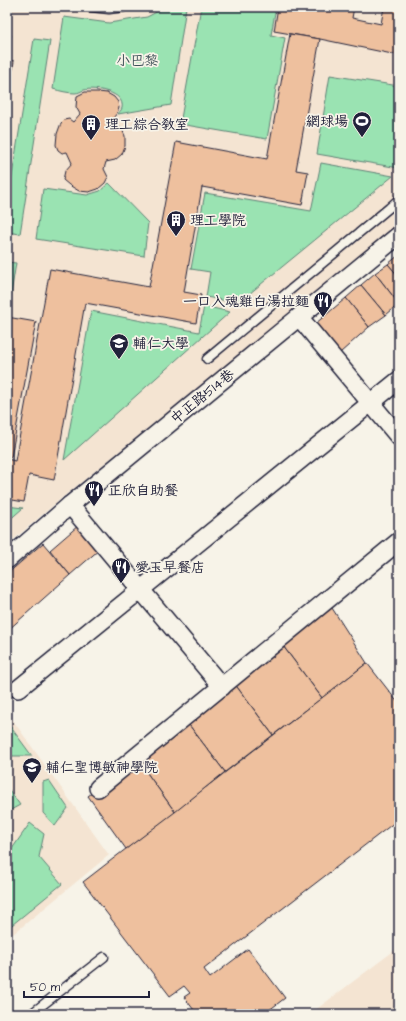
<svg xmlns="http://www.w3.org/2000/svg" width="406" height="1021" viewBox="0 0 406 1021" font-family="'Architects Daughter','LXGW WenKai TC',sans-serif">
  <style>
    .built { fill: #f4e4d2 }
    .green { fill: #9ae3b2; stroke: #5e8276 }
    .building { fill: #eec09e; stroke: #22223b }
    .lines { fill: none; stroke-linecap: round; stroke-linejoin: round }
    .service-casing { stroke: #22223b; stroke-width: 11 }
    .minor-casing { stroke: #22223b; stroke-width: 20 }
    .service { stroke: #f7f3e8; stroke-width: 8 }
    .minor { stroke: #f7f3e8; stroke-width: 17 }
    .labels { text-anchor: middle; stroke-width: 3.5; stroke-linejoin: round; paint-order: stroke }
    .park-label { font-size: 14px; fill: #405259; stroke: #f7f3e8 }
    .poi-label { font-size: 14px; fill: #22223b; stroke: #f7f3e8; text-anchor: start }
    .street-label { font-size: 14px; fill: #22223b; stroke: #f7f3e8 }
  </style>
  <rect width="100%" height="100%" fill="#f7f3e8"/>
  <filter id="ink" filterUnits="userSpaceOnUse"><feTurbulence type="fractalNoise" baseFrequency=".025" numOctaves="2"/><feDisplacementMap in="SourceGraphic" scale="8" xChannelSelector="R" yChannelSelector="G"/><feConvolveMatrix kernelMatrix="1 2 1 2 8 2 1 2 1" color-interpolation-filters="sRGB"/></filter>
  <g filter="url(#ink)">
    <g class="built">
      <path d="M7,7H399V224L63,497L7,545Z"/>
      <path d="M7,712L109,855L7,939Z"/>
      <path d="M399,947V1014H310Z"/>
    </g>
    <g class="green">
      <path d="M166,7H186L171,105L118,114C119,112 121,111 122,108C125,92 95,87 84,90C81,91 79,93 75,93C68,93 60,91 53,89L64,17L109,23L147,17Z"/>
      <path d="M201,7H276L271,35L285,38L267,139L180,124Z"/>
      <path d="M34,39L50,41L20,234L7,232V207Z"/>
      <path d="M330,75L399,86V168L317,154Z"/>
      <path d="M321,163L393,176L238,303L206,297L210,272L191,269L205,193L311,211Z"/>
      <path d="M109,183L148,223L144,256L36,239L43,189L87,195L100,191Z"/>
      <path d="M7,262L16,263L10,300L7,299Z"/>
      <path d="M204,306L230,312L64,460L91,311L199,332Z"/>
      <path d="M7,506L23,508L7,522Z"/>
      <path d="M7,722L32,756H8L7,754Z"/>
      <path d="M49,780L68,808L55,826L43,813V782Z"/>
      <path d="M7,787L20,805L7,812Z"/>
      <path d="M30,823L44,834L39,857L62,884L7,929V856Z"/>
    </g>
    <g class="building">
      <path d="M278,7H370V10L354,7L352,18L381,24L384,7H399V51L397,55L320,39L274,31Z"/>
      <path d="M290,34L320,39L296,170L308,172L302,205L202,187L184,292L201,295L196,323L85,303L54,480L29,475L24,502L7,499V459L15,461L50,269L149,287L176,142L267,159Z"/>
      <path d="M7,35H11L7,58Z"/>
      <path d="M7,60L14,61L13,68L7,67Z"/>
      <path d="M7,67L13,68L7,100Z"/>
      <path d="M85,92H98L107,93L114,97L118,102L119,108L117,113L114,117L113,124L122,129L125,136V146L122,154L115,160L106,162L104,169L108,177L105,183L98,189L89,192L79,191L69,185L63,180L65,171L72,163L67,152L62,153L58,150L56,145L57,134L61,123L64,120L69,119L73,122L80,114L76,107L77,96Z"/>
      <path d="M399,255V277L388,264Z"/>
      <path d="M388,264L399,277V304L375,273Z"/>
      <path d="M375,273L399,304L386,315L361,285Z"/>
      <path d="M361,285L386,315L369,327L346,298Z"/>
      <path d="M346,298L369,327L340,353L315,324Z"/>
      <path d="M7,317L36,322L11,457H7Z"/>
      <path d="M79,525L100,549L70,575L50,550Z"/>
      <path d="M43,543L70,575L7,631V574Z"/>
      <path d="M332,608L367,663L322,698L283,646Z"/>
      <path d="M283,646L322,698L273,735L234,683Z"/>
      <path d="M367,663L399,704V819L204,969L210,978L248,949L285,998L264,1014H197L184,997L190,993L184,986L170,996L83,882Z"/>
      <path d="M234,683L273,735L225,772L186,721Z"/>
      <path d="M186,721L225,772L175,812L137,759Z"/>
      <path d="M137,759L175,812L126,849L88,796Z"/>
    </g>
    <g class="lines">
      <defs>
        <g id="service">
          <path d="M91,7L109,9L124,7"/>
          <path d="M207,359L389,208L399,199"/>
          <path d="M31,1014L104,957"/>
        </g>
        <g id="minor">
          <path d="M299,317L399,437"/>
          <path d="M70,505L222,687"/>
          <path d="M7,560L70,505L399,235"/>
          <path d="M18,689L399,380"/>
          <path d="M98,788L399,541"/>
        </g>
      </defs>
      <use href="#service" class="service-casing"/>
      <use href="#minor" class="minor-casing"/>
      <use href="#service" class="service"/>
      <use href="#minor" class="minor"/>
    </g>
  </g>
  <defs>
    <symbol id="stadium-pin" viewBox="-11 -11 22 30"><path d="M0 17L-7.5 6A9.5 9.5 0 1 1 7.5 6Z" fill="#22223b" stroke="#f7f3e8"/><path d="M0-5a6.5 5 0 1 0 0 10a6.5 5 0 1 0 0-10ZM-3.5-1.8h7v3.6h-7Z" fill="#fff"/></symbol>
    <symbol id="building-pin" viewBox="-11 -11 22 30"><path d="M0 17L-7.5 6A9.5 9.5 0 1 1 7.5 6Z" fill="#22223b" stroke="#f7f3e8"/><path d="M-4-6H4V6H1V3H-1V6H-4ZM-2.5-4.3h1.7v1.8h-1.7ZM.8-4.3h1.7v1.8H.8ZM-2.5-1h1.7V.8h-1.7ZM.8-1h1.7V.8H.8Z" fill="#fff"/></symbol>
    <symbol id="restaurant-pin" viewBox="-11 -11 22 30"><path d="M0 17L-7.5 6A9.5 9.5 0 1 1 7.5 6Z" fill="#22223b" stroke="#f7f3e8"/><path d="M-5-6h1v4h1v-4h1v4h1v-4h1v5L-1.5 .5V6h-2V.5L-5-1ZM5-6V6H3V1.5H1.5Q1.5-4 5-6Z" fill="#fff"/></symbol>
    <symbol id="university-pin" viewBox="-11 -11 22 30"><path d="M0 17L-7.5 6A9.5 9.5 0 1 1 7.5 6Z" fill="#22223b" stroke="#f7f3e8"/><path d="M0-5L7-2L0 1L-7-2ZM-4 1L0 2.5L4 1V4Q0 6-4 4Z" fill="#fff"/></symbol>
  </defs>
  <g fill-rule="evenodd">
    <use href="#stadium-pin" x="351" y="110" width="22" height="30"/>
    <use href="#building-pin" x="80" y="113" width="22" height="30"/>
    <use href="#building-pin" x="165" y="209" width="22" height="30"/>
    <use href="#restaurant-pin" x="312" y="290" width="22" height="30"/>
    <use href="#university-pin" x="108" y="332" width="22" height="30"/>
    <use href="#restaurant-pin" x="83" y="479" width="22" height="30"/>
    <use href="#restaurant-pin" x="110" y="556" width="22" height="30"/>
    <use href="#university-pin" x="21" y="756" width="22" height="30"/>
  </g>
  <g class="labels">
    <g class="park-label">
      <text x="137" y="65">小巴黎</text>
    </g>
    <g class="poi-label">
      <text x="348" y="126" text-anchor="end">網球場</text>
      <text x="105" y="129">理工綜合教室</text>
      <text x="190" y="225">理工學院</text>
      <text x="309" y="306" text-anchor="end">一口入魂雞白湯拉麵</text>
      <text x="133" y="348">輔仁大學</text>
      <text x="108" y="495">正欣自助餐</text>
      <text x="135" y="572">愛玉早餐店</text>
      <text x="46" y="772">輔仁聖博敏神學院</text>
    </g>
    <g class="street-label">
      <text transform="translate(202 396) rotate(-39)" y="5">中正路514巷</text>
    </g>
  </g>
  <rect width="406" height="1021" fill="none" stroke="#f7f3e8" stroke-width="24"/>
  <rect x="12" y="12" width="382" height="997" fill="none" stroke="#22223b" stroke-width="1.5" filter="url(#ink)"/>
  <path d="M24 991v6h125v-6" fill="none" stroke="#22223b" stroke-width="2"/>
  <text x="30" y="991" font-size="12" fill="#22223b" stroke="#f7f3e8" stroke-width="3" paint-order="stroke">50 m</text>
</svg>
